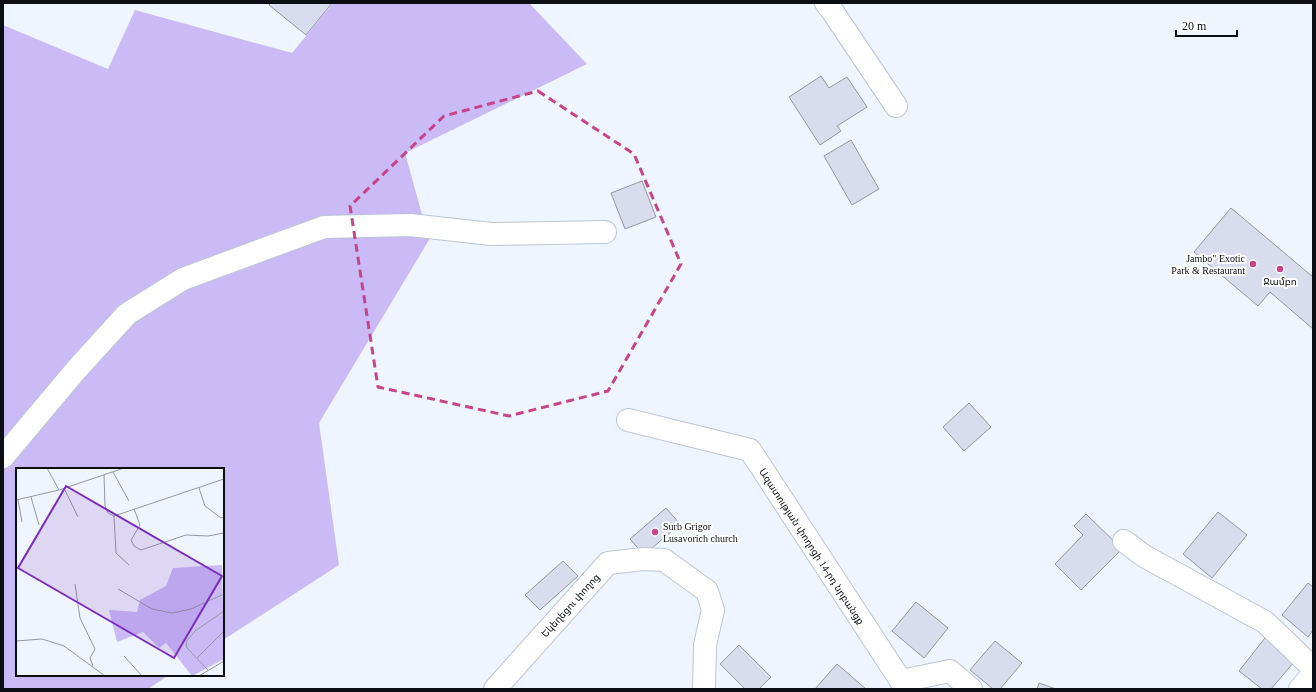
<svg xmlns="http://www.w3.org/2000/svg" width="1316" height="692" viewBox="0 0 1316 692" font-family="'Times New Roman','Noto Sans Armenian',serif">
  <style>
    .green { fill: #cabbf7 }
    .building { fill: #d9dced; stroke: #9396a6 }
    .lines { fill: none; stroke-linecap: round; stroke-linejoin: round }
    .minor-casing { stroke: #bcc6d4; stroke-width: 24 }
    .minor { stroke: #fff; stroke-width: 22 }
    .marked { fill: none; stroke: #c8448a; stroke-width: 3; stroke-dasharray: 8 5; stroke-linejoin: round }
    .poi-dot { fill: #c8448a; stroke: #fff; stroke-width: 1.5 }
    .labels { text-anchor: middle; stroke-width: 4; stroke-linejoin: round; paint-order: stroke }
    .poi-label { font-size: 10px; fill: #0b0e13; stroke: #fff; text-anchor: end }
    .street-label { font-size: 10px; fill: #0b0e13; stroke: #fff }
    .inset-road { fill: none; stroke: #9499a0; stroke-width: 1 }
    .view { fill: #7b2cbf; fill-opacity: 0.15; stroke: #7b2cbf; stroke-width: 2 }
    .inset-edge { fill: none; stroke: #0b0e13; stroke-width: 2 }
  </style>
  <rect width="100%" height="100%" fill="#eff5fe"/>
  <path class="green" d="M333,3H529L587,64L405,153L429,240L319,423L339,565L223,640V469H17V675H169L148,689H3V25L108,69L135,10L292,53Z"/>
  <g class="building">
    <path d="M270,3H332L306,35L269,5Z"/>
    <path d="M821,76L829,88L847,77L867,107L837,126L841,131L820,145L789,97Z"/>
    <path d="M851,140L879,189L852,205L824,156Z"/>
    <path d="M642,181L656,217L625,229L611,193Z"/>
    <path d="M1231,208L1313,277V329L1270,292L1258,306L1194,252Z"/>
    <path d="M969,403L991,427L964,451L943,427Z"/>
    <path d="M666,508L680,524L644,555L630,539Z"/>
    <path d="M1218,512L1247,535L1212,578L1183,554Z"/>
    <path d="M1086,514L1122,549L1081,590L1055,564L1083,535L1074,526Z"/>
    <path d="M563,561L578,576L540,610L525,595Z"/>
    <path d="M1308,583L1313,587V630L1308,637L1282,615Z"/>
    <path d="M916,602L948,628L924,658L892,631Z"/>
    <path d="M1265,638L1294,662L1271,689H1262L1239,671Z"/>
    <path d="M995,641L1022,663L1000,689H993L970,670Z"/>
    <path d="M739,645L771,677L759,689H745L720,664Z"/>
    <path d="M837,664L866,689H815Z"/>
    <path d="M1039,683L1056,689H1037Z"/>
  </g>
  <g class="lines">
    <defs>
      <g id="minor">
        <path d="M826,3L833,12L896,106"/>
        <path d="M628,420L750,450L901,681"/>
        <path d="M3,457L76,370L127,314L183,279L324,227L410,225L491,234L605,232"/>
        <path d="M1124,541L1144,556L1265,622L1313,668"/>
        <path d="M901,681L950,671L971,689"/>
        <path d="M495,689L608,563L643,559L664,560L707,591L713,610L705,645L704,689"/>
        <path d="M1300,689L1313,674"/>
      </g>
    </defs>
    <use href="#minor" class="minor-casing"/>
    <use href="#minor" class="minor"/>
  </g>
  <path class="marked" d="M538,91L634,154L681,264L608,391L509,416L378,387L350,206L444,116Z"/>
  <g class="poi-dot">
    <circle cx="1253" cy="264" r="4"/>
    <circle cx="1280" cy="269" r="4"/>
    <circle cx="655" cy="532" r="4"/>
  </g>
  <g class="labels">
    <g class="poi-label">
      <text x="1245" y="262">Jambo" Exotic<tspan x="1245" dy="12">Park &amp; Restaurant</tspan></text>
      <text x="1280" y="285" text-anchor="middle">Ջամբո</text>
      <text x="663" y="530" text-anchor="start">Surb Grigor<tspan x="663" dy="12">Lusavorich church</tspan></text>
    </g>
    <g class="street-label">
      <text transform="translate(812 546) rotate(57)" y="4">Ազատության փողոցի 14-րդ նրբանցք</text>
      <text transform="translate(570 605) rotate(-48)" y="4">Եկեղեցու փողոց</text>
    </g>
  </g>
  <g transform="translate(16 468)">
    <rect width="208" height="208" fill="#eff5fe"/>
    <path d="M206,97L208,191L176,208L150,175L143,180L127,164L101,174L93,142L121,144L124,132L150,118L157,100Z" fill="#cabbf7"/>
    <path class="inset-road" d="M31,0L43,22M97,4L113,33M88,7L89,38L92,45L98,48M48,20L62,49M183,20L189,38L205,50L208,49M15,29L23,57M0,32L43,22L108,0M2,32L6,54M118,41L124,57L115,72L118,78L125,82L170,67L192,68L208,65M98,48L208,11M98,48L100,85L113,97M59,116L64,150L79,181L74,190L77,198M102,121L136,141L156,145L175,141L208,126M0,173L26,171L48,178L89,208M108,188L126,208M181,190L208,163M192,202L171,180L170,174L179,163L208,143M183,208L208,193"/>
    <path class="view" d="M50,18L206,108L158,190L2,100Z"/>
    <rect width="208" height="208" class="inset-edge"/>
  </g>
  <rect width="1316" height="692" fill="none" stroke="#0b0e13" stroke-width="8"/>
  <path d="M1176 30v6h61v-6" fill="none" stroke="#0b0e13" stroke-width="2"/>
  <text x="1182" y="30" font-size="12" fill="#0b0e13" stroke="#ffffff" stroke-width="3" paint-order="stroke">20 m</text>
</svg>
